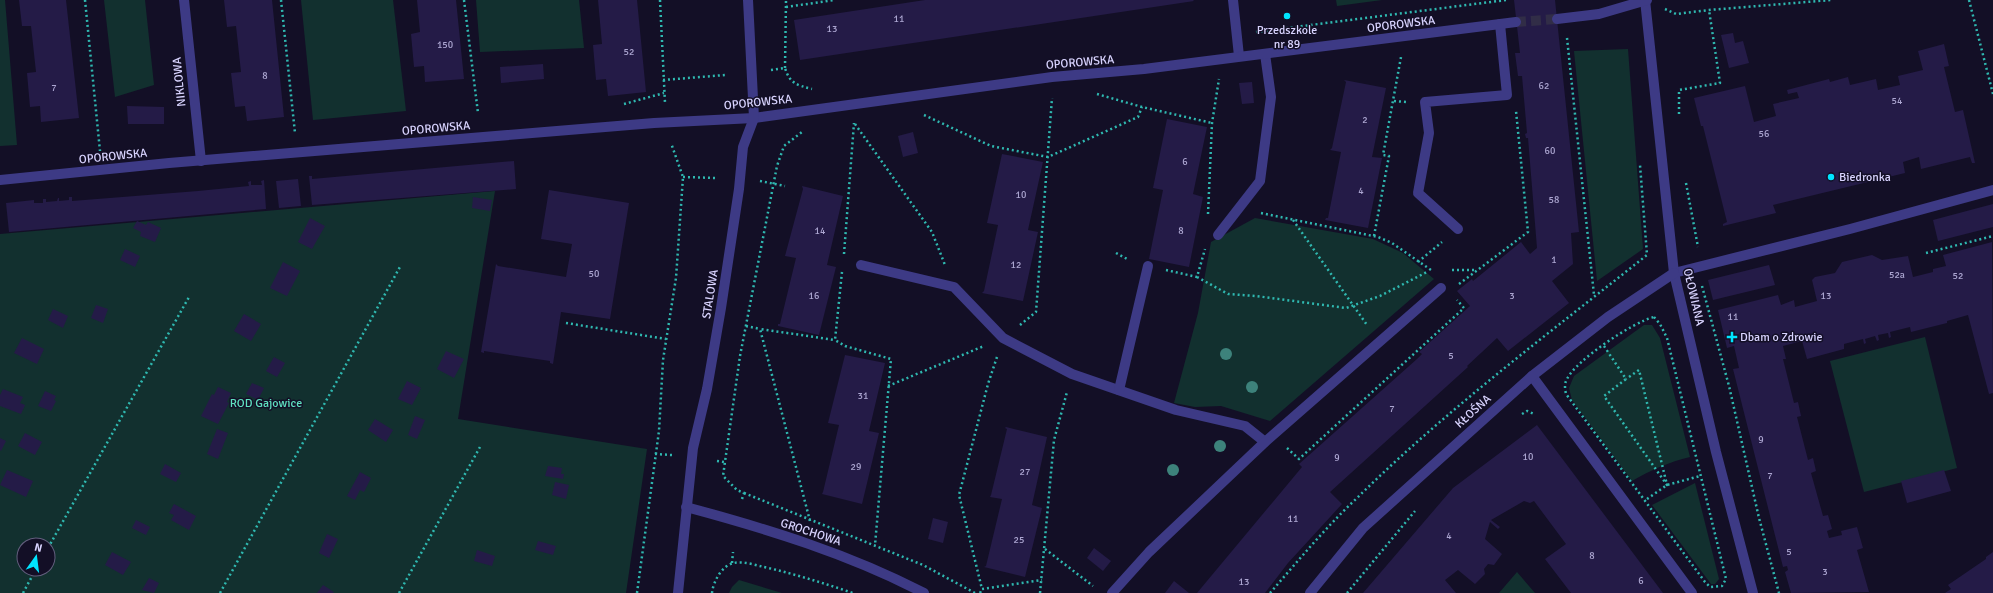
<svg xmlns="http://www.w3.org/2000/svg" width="1993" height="593" viewBox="0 0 1993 593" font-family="Signika,sans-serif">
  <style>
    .green { fill: #12302f; fill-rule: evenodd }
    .building { fill: #241b47 }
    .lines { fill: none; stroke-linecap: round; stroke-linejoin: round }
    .street-tunnel { stroke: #312d47; stroke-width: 10; stroke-dasharray: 10 5; stroke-linecap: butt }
    .path { stroke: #2fb8b0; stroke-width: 2.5; stroke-dasharray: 2 3; stroke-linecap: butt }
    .lane { stroke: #3d3a85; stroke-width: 10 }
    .street { stroke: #3d3a85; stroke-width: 10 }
    .tree { fill: #3d827b }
    .poi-dot { fill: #00e5ff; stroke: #130f26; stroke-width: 1.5 }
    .labels { text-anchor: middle; stroke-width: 3; stroke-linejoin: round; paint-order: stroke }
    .number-label { font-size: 10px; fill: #aca6d1 }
    .street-label { font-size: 12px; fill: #d9d4ff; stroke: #130f26 }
    .poi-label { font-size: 12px; fill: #d9d4ff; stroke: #130f26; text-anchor: start }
    .park-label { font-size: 12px; fill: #5fe0c0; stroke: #130f26 }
  </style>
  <rect width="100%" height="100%" fill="#130f26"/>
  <g class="green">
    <path d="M0,0H5L17,145L0,146Z"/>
    <path d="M104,0H145L154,85L115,97Z"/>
    <path d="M301,0H393L406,111L313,120Z"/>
    <path d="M476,0H579L584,48L480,52Z"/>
    <path d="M1336,0H1382L1337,6Z"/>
    <path d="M1628,49L1643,249L1597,281L1574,51Z"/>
    <path d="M495,191L458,419L647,449L626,593H0V234ZM24,545H48V569H24Z"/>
    <path d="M1255,218L1373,239L1403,253L1434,279L1270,421L1221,406L1195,407L1174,403L1198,313L1211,242Z"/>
    <path d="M1644,325H1652L1660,338L1690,457C1669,462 1651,470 1632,481L1572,400L1569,388L1574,376Z"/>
    <path d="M1925,337L1957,468L1864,492L1830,361Z"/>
    <path d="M1695,483L1719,579L1715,584H1711L1652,505Z"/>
    <path d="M1517,572L1535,593H1499Z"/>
    <path d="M739,580L782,593H729L732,587Z"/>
  </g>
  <g class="building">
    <path d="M19,0H66L79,118L41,122L40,106L30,107L27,73L36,72L31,26H22Z"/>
    <path d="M224,0H272L284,117L247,121L245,106L235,107L231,73L241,72L236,26L227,27Z"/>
    <path d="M417,0H456L464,79L425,82L424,66L414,67L411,34L420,32Z"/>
    <path d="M598,0H637L646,92L608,96L606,79L596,80L593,45L602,44Z"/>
    <path d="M925,0H1193L1194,1L800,60L794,20Z"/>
    <path d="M1514,0H1555L1579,232L1571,233L1573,264L1552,281L1569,303L1508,351L1497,338L1467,366L1468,367L1330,492L1342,504L1288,563L1265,593H1197L1302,467L1299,464L1417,359L1422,354L1419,352L1470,306L1457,291L1472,279L1473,281L1521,242L1530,254L1537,248L1528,138H1526L1525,134L1527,133L1522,76H1518L1515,53H1520Z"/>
    <path d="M1733,33L1735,43L1743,41L1749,63L1729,68L1721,35Z"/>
    <path d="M1944,44L1949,66L1944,67L1954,108L1955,112L1963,110L1975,163H1972L1970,157L1921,169L1919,157L1903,162L1905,173L1773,205L1776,213L1723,226V224L1727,222L1703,126H1701L1694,98L1745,86L1754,122L1776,116L1773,104L1799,98L1797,92L1788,94L1787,90L1829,79L1830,82L1848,77L1850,85L1876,79L1878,90L1900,85L1898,76L1923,70L1918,51Z"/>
    <path d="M543,64L544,79L501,83L500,67Z"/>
    <path d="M1344,80L1386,88L1372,157L1382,158L1368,228L1325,220L1326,218H1328L1341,152L1330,150L1332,148L1346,82Z"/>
    <path d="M1252,82L1254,103L1242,104L1239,83Z"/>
    <path d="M127,106L164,107V124H128Z"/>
    <path d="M1167,119L1207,127L1193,194L1203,197L1189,267L1149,259L1163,190L1153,188Z"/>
    <path d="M913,132L918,153L903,157L898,136Z"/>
    <path d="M1002,154L1043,162L1028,230L1038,232L1023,301L982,293L984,291L998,225L987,223Z"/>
    <path d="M514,161L516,189L312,205L309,176H312V179Z"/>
    <path d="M298,179L301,206L279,208L276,181Z"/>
    <path d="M264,180L266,209L9,232L6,203L34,200V203H43V199H46V202L57,201L58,198H59V201L69,200V197H72V201L198,191L249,186L248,182L251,181V185H262L261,181Z"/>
    <path d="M802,186L843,196L827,265L836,267L819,335L778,326V324H780L796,258L785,256L803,189Z"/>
    <path d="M549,190L629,203L610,319L561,312L553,364L550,363V361L484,351V353L481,352L496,264L498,266L566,277L572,244L541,239Z"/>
    <path d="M473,197L492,200L490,211L472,208Z"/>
    <path d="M1993,204V227L1938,241L1933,220Z"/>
    <path d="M310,218L325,226L312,249L298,242Z"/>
    <path d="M137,221L146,225L148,222L161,228L155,242L140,236L141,232L133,228Z"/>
    <path d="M1992,242L1993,393L1989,394L1968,315L1947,321V323L1911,332L1910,327L1890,332L1891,337L1889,338L1888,333L1878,335L1879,340L1877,341L1875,336L1865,339L1866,343L1864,344L1863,339L1844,344V349L1807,359L1802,341L1783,346L1786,359H1783L1794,403L1798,402L1801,416L1797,417L1808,460L1813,458L1816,471L1811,473L1823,516L1828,515L1832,529L1827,531L1829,538L1842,535L1841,531L1857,527L1863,548L1857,550L1869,592L1791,593L1785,572L1788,570L1787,566L1783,567L1733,369L1739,368L1734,346L1727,348L1718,310L1778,295L1781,305L1794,300L1795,307L1817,301L1812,280L1815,277L1835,273L1842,262L1872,255L1882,260L1908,256L1913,277L1933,272V269L1946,266L1943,255Z"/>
    <path d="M125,249L140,256L135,267L120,260Z"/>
    <path d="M283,262L300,271L287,296L270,288Z"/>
    <path d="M1769,265L1775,285L1713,300L1708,280Z"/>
    <path d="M96,305L108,309L103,323L91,318Z"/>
    <path d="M53,309L68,316L63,328L48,320Z"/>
    <path d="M244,314L261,324L251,341L234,331Z"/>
    <path d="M22,338L44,349L37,364L14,353Z"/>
    <path d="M446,351L464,359L454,378L437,369Z"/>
    <path d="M845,355L885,363L869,431L879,433L862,504L822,494L823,492L839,425L828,423Z"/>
    <path d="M274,357L285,363L277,377L266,371Z"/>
    <path d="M407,381L421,388L412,405L398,399Z"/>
    <path d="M252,383L264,388L258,400L246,394Z"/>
    <path d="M218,387L231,393L227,402L229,403L218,424L201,416L212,394L214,395Z"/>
    <path d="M3,389L23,397L20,403L25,405L21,414L0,406V395Z"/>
    <path d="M45,391L56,396L54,400L56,401L51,411L38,406Z"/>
    <path d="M415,416L425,420L417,439L408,435Z"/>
    <path d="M375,419L393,430L386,442L368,430Z"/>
    <path d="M1537,425L1663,593H1571L1545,559L1566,544L1534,501L1530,503L1524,501L1491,520L1500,527L1498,529L1490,522L1485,539L1502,554L1494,565L1488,564L1484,569L1485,574L1475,584L1458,570L1445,580L1456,593H1363L1453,488Z"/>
    <path d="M1006,427L1047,437L1032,505L1042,508L1025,577L984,567L986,566L1002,499L990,497L991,495L1007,429L1005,428Z"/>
    <path d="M217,429L228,433L218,459L207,454Z"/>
    <path d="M25,433L42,442L35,455L18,446Z"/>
    <path d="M0,438L6,441L1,451L0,450Z"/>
    <path d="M165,464L181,473L176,482L160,474Z"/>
    <path d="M548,466L562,468L561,474H564L563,479L545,476Z"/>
    <path d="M7,470L33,481L26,497L0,485Z"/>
    <path d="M1944,470L1951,491L1907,503L1901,481Z"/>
    <path d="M360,472L371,478L364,492L360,490L355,500L347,496Z"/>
    <path d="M555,482L569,485L566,499L552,495Z"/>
    <path d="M174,504L196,516L189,530L171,520L174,515L169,513Z"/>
    <path d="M933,518L948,522L943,543L928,539Z"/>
    <path d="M136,520L150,527L146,535L132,528Z"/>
    <path d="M327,534L338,539L329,558L319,553Z"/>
    <path d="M538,541L556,546L553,555L535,550Z"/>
    <path d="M1094,548L1111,561L1103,571L1087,558Z"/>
    <path d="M477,550L495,556L492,566L474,561Z"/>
    <path d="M112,552L131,562L123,575L105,565Z"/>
    <path d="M1993,552V593H1945L1951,589L1948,585L1986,559V557Z"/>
    <path d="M149,578L159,583L154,593L142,590Z"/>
    <path d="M1174,581L1189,593H1165Z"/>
    <path d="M323,585L334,592L333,593H317Z"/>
  </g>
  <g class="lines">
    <path class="street-tunnel" d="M1516,22L1557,19"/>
    <g class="path">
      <path d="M85,0L100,151"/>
      <path d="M281,0L295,133"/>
      <path d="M464,0L478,113"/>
      <path d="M660,0L665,103"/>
      <path d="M1969,0L1993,94"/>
      <path d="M786,7L835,0"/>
      <path d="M1665,9L1676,14L1709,10L1831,0"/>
      <path d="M1256,32L1506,0V3"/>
      <path d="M1567,38L1594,295"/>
      <path d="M785,68L786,0"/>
      <path d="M771,70L785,68C790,84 797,85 812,89"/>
      <path d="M663,80L725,75"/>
      <path d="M1097,94L1142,107L1212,123"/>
      <path d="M1394,101L1406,102"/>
      <path d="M624,104L664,93"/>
      <path d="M1679,114V90L1720,83L1709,10"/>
      <path d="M924,115L991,146L1048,157L1138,117L1142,107"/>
      <path d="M855,124L932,232L945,265"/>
      <path d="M683,177L716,178"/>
      <path d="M760,181L785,186"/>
      <path d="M1686,183L1698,247"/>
      <path d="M1261,213L1378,237L1392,243L1431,270"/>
      <path d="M1208,214L1212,123L1219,79"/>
      <path d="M1293,220L1367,325"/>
      <path d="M1374,236L1389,156L1383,155L1401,57"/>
      <path d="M1116,253L1129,260"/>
      <path d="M1926,253L1993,236"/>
      <path d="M844,254L854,123"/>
      <path d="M1418,262L1442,242"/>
      <path d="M1166,270L1197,277L1205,249"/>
      <path d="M1452,270H1477"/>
      <path d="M842,272L835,340L845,346L891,359L875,545"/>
      <path d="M1197,277L1228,294L1256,296L1346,308L1380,296L1427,272"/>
      <path d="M1459,284L1528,232L1516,111"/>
      <path d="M1702,286L1729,386L1759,518L1779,593"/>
      <path d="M1654,317L1660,324L1667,338L1726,579L1722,586L1710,587L1705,582L1566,394C1565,389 1564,384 1567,379C1576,360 1633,322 1654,317Z"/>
      <path d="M566,323L666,339"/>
      <path d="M1020,325L1036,312L1052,98"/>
      <path d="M746,326L760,329"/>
      <path d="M1604,346L1626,379L1604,396L1667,485L1639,370L1626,379"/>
      <path d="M997,357L988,384L959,495L982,589L1042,580"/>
      <path d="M888,386L984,346"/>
      <path d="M1522,414L1527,411L1534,414"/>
      <path d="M1287,448L1299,459L1464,308L1457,300"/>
      <path d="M655,454L672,455"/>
      <path d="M717,461L724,462"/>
      <path d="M744,493L923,565L975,593"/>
      <path d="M742,499L744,493L737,490L723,476L740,356L777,166L784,146L802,132"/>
      <path d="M1647,499L1667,485L1700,476"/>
      <path d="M810,521L760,329L835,340"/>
      <path d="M48,548L189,297"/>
      <path d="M1045,549L1093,586"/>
      <path d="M732,563L733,552"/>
      <path d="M23,593L36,569"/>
      <path d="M220,593L401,265"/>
      <path d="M399,593L480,447"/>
      <path d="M637,593L659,431L663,360L676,278L683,177L671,143"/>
      <path d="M712,593C713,582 722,565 734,563C744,561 755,565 764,567C795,574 823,583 853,593"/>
      <path d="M980,593L982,589"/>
      <path d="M1040,593L1054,440L1067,392"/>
      <path d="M1270,593C1298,561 1325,528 1356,499C1446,410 1548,334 1647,255L1640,165"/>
      <path d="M1347,593L1415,511"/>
    </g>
    <g class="lane">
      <path d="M184,0L201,161"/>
      <path d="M1233,0L1239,56"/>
      <path d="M1458,229L1418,193L1429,133L1425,102L1507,95L1500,24"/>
      <path d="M1218,235L1260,181L1271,97L1265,54"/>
      <path d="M861,265L954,287L1003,338L1072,374L1176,410L1245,426L1265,442"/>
      <path d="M1674,273L1850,229L1993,190"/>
      <path d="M1119,390L1148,266"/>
      <path d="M1112,593L1149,552L1265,442L1441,288"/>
    </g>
    <g class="street">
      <path d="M1645,0L1674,273L1716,452L1753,593"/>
      <path d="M1557,19L1599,14L1647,0"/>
      <path d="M0,180L169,163L654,123L754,118L1052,77L1144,69L1516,22"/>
      <path d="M1532,376L1692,593"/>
      <path d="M686,507C768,529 849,554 924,593"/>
      <path d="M678,593L693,448L707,389L721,308L739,189L743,147L754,118L748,0"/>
      <path d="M1310,593L1363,528L1532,376L1608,317L1674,273"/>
    </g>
  </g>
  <g class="tree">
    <circle cx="1226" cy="354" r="6"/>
    <circle cx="1252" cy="387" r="6"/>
    <circle cx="1220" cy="446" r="6"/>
    <circle cx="1173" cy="470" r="6"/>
  </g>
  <g class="poi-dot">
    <circle cx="1287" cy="16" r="4"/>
    <circle cx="1831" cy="177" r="4"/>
    <path d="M1730 331h4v4h4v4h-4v4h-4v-4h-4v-4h4z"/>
  </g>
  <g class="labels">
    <g class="number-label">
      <text x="899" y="22">11</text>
      <text x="832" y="32">13</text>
      <text x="445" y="48">150</text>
      <text x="629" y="55">52</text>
      <text x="265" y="79">8</text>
      <text x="1544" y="89">62</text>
      <text x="54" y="91">7</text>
      <text x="1897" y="104">54</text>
      <text x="1365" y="123">2</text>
      <text x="1764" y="137">56</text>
      <text x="1550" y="154">60</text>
      <text x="1185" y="165">6</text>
      <text x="1361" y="194">4</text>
      <text x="1021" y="198">10</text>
      <text x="1554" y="203">58</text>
      <text x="820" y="234">14</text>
      <text x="1181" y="234">8</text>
      <text x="1554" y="263">1</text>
      <text x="1016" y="268">12</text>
      <text x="594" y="277">50</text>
      <text x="1897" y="278">52a</text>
      <text x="1958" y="279">52</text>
      <text x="814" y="299">16</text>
      <text x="1512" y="299">3</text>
      <text x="1826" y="299">13</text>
      <text x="1733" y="320">11</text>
      <text x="1451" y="359">5</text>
      <text x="863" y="399">31</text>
      <text x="1392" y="412">7</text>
      <text x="1761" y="443">9</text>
      <text x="1528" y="460">10</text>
      <text x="1337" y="461">9</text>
      <text x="856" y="470">29</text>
      <text x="1025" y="475">27</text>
      <text x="1770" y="479">7</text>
      <text x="1293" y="522">11</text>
      <text x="1449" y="539">4</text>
      <text x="1019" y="543">25</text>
      <text x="1789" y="555">5</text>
      <text x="1592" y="559">8</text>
      <text x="1825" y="575">3</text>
      <text x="1641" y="584">6</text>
      <text x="1244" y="585">13</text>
    </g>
    <g class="street-label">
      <text transform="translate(1401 24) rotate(-7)" y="4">OPOROWSKA</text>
      <text transform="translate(1080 62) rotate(-5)" y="4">OPOROWSKA</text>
      <text transform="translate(179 82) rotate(-96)" y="4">NIKLOWA</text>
      <text transform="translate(758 102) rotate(-6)" y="4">OPOROWSKA</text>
      <text transform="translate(436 128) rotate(-5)" y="4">OPOROWSKA</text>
      <text transform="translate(113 156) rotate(-6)" y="4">OPOROWSKA</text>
      <text transform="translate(710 294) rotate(-81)" y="4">STALOWA</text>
      <text transform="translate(1694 297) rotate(77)" y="4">OŁOWIANA</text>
      <text transform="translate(1473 411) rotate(-42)" y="4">KŁOŚNA</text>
      <text transform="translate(811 532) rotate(18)" y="4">GROCHOWA</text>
    </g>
    <g class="poi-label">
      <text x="1287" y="34" text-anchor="middle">Przedszkole<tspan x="1287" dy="14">nr 89</tspan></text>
      <text x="1839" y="181">Biedronka</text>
      <text x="1740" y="341">Dbam o Zdrowie</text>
    </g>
    <g class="park-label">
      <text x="266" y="407">ROD Gajowice</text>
    </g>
  </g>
  <g transform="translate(36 557) rotate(14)"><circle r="19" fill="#130f26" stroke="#625e7d"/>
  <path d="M0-3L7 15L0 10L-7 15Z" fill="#00e5ff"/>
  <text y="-6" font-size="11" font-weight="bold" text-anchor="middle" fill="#d9d4ff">N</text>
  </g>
</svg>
